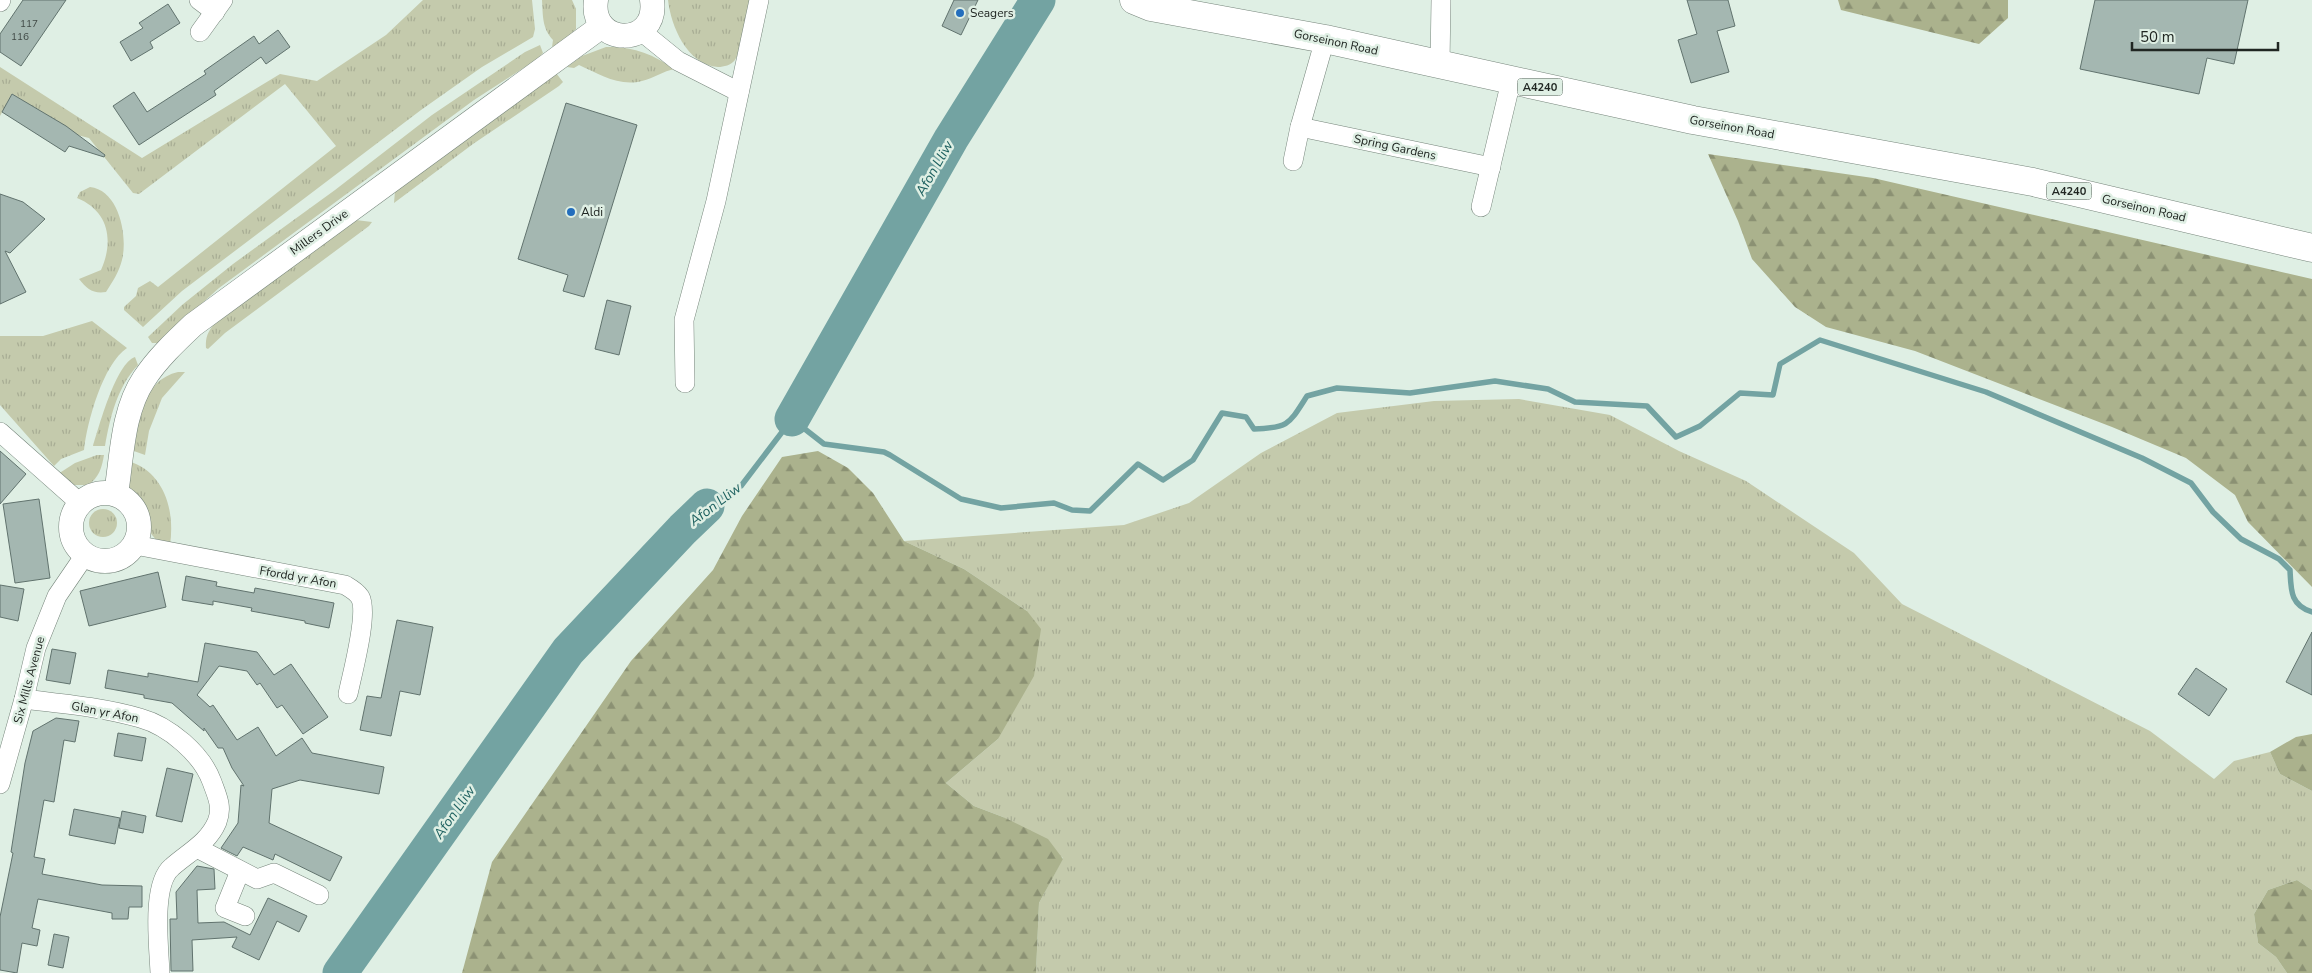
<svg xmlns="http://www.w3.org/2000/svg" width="2312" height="973" viewBox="0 0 2312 973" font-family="'Nunito Sans',sans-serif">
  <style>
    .grass { fill: url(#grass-tufts) }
    .forest { fill: url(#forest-firs) }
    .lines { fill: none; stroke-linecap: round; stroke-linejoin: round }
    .stream { stroke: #73a3a2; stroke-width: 5.5 }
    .river { stroke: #73a3a2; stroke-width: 35 }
    .building { fill: #a4b7b1; stroke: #61736e }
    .minor-casing { stroke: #76857b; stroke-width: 20 }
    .tertiary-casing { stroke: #76857b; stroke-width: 25 }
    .primary-casing { stroke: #76857b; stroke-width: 29 }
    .minor { stroke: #fff; stroke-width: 19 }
    .tertiary { stroke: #fff; stroke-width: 24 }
    .primary { stroke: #fff; stroke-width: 28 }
    .poi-dot { fill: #236ebd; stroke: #dfefe4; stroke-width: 2 }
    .labels { text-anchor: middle; stroke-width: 5; stroke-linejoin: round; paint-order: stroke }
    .number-label { font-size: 10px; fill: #414a46 }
    .shield { fill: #dfefe4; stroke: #59625c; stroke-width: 1 }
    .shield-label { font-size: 11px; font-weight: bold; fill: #202622 }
    .poi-label { font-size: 12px; fill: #202622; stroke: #dfefe4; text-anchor: start }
    .street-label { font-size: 12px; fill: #202622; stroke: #dfefe4 }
    .water-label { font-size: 14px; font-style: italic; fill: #1e6160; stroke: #dfefe4 }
  </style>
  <defs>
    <pattern id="grass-tufts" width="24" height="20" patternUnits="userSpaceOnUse" patternTransform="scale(1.25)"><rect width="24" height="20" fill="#c4caac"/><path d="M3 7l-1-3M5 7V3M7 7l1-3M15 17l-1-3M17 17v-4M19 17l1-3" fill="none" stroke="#a8ad94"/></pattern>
    <pattern id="forest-firs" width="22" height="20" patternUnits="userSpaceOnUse" patternTransform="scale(1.25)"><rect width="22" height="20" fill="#abb28d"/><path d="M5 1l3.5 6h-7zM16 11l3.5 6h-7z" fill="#8b9173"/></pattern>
  </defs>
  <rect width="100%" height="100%" fill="#dfefe4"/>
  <g class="grass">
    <path d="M423,0H532L535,29L533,37L482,67L421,110L182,291L143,327L124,310V307L136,296L138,288L150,281L158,287L336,146L285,84L139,194L133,193L89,138L77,135L12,94L0,116V67L142,158L280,74L317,81L386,35Z"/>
    <path d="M542,0H572L576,9V29L565,40L552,47L553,40C542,28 543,16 542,0Z"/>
    <path d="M668,0H750C746,16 744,47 735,60C731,65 724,67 718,67C687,65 671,26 668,0Z"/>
    <path d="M540,45L543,53L536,60L474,100L219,288L158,343H152L148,337L182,305L233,264L335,190L432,115L525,52Z"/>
    <path d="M606,47C633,46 652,54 675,69C663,71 654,78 642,81C619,87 599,74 579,65L574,68L567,67L582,56Z"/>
    <path d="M556,73L563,82L559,86L473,144L394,203L395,191Z"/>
    <path d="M90,187C119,190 128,236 122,260C119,272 113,281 106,292C93,294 87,289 79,279L101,270C114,241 109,211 77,198L80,192Z"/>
    <path d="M356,220L372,222L369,226L225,333L208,349L206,348C205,336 209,330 217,320Z"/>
    <path d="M92,321L127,348C103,364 87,422 84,450L61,459L54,466L0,405V336H43Z"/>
    <path d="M135,357L138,365C117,387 110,418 105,446H93C99,427 116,363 135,357Z"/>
    <path d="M178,372H185L162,398L149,431L145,455L131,450C138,420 143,380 178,372Z"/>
    <path d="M1519,399L1610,415L1679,451L1746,481L1854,553L1902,604L2150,731L2214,779L2234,761L2270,752L2280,774L2312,791V890L2297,880L2268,890L2254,914L2258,943L2276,957L2287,973H1036L1039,903L1063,858L1003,817L974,806L946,783L998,739L1027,611L964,569L904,541L1124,525L1189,503L1261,453L1337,413L1434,401Z"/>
    <path d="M97,455H104C102,467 99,478 88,485H70L58,474L75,463Z"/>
    <path d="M128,461C165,472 175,511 170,545L158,542L147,529L144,508L129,488Z"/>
    <circle cx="103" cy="523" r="14"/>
  </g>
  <g class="forest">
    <path d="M1838,0H2008V18L1979,44L1841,10Z"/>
    <path d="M1708,154L1873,178L2312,279V587L2248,522L2235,495L2186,458L2112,427L1915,351L1826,327L1795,307L1752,259L1738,221Z"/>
    <path d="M818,451L848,468L873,493L904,541L964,569L1027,611L1041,629L1034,676L998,739L946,783L974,806L1003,817L1048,839L1063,859L1039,903L1036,973H462L492,862L631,661L713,570L742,516L782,457Z"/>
    <path d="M2312,734V791L2280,774L2270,752L2296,737Z"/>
    <path d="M2297,880L2312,890V973H2287L2276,957L2258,943L2254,914L2268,890Z"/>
  </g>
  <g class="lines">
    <path class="stream" d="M707,506L741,486L792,419L824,444L884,452L890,455L961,499L1001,508L1054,503L1072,510L1090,511L1138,464L1163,480L1193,460L1222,413L1246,417L1254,429C1289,428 1289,424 1307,396L1337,388L1410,393L1495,381L1548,389L1575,402L1647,406L1676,437L1700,426L1740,393L1773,395L1780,364L1820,340L1986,392L2142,458L2191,483L2213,512L2241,539L2279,559L2290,570C2291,590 2290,605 2312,612"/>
    <g class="river">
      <path d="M792,419L951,139L1038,0"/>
      <path d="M340,973L568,651L683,529L707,506"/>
    </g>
  </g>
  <g class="building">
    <path d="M23,0H66L21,66L0,52V34Z"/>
    <path d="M954,0H978L961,35L942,26Z"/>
    <path d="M1687,0H1728L1735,26L1717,31L1729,72L1691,83L1678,40L1697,34Z"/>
    <path d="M2095,0H2248L2234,64L2207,58L2199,94L2080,69Z"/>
    <path d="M168,4L180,23L150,42L153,48L131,61L120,42L143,28L139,23Z"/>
    <path d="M278,30L290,47L266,64L261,57L214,91L216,95L139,145L113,106L134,92L147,112L206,74L204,71L254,36L259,44Z"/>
    <path d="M12,94L66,126L105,155L104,157L69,146L65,152L2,112Z"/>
    <path d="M566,103L637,125L584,297L563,291L568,275L518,259Z"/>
    <path d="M0,194L23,202L45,219L10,253L5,251L26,292L0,304Z"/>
    <path d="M607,300L631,306L619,355L595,349Z"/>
    <path d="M0,451L26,474L0,504Z"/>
    <path d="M39,499L50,578L15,583L3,504Z"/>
    <path d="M158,572L166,607L89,626L80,591Z"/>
    <path d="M186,576L217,582L216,586L254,593L255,588L334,603L329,628L305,623V621L251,611L252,608L213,601V605L182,600Z"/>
    <path d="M0,585L24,589L18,621L0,617Z"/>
    <path d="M397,620L433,627L420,695L400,691L391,736L360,730L367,696L381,698Z"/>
    <path d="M2312,632V695L2286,682Z"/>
    <path d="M205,643L257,652L274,675L291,664L328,717L303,734L282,705L277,708L260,683L257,685L247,671L219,666L197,695L210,707L213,705L237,740L258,727L276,756L302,738L312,753L384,767L379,794L300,780L272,789L269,823L342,857L330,881L275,854L273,860L243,847L237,856L221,848L238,823L241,785L244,786L232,768L223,748H218L204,728V731L172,703L144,698V695L105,688L108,670L148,677V673L198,682Z"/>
    <path d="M52,649L76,653L70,684L46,680Z"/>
    <path d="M2196,668L2227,689L2209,716L2178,694Z"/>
    <path d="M56,718L79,721L75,742L64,740L54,802L44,800L34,857L45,859L42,874L102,885L142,886V907H129L128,919H112V913L38,899L32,928L40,930L37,946L22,943L17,973L0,970V917L13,853L11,852L25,763L33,731Z"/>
    <path d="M118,733L146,738L142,761L114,756Z"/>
    <path d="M167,768L193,774L182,822L156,816Z"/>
    <path d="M74,809L120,818L115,844L69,835Z"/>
    <path d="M122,811L146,816L143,833L119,828Z"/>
    <path d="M197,866L214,869L215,889L197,890L198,923L224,922L250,935L268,898L307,916L299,932L277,921L259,960L232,947L237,937L192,940L193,971H171L170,919H177L176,892Z"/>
    <path d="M54,934L69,937L63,968L48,965Z"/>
  </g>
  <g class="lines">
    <defs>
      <g id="minor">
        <path d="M199,0L215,12"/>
        <path d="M0,2L1,0"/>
        <path d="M641,31L678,61L739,92"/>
        <path d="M200,32L223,0"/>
        <path d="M1440,64L1441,0"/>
        <path d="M1300,127L1491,167"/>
        <path d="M1293,161L1300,127L1325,39"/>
        <path d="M1481,207L1511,81"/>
        <path d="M685,383L684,320L716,201L759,0"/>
        <path d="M0,432L80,503"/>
        <path d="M135,545L345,585C350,588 356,591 360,597C369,613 352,674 348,694"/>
        <path d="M24,699C63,704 103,707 140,718C169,726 202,754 212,782C217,796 223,807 217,822C208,843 189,852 172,867C151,884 159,947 160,973"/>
        <path d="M0,784L24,699L36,648L57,596L85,555"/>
        <path d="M197,848L257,879L274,873L319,895"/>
        <path d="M240,871L225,908L245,916"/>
      </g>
      <g id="tertiary">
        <path d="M596,0C589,47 659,48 652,0"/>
        <circle cx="105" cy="527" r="34"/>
        <path d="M116,494C122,457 122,412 144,379C157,359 175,342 193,325L602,26"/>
      </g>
      <path id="primary" d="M1134,0L1151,7L1325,39L1693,120L2033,182L2312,248"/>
    </defs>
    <use href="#minor" class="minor-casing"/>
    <use href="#tertiary" class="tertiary-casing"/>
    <use href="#primary" class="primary-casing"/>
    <use href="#minor" class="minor"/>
    <use href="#tertiary" class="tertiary"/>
    <use href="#primary" class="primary"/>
  </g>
  <g class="poi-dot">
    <circle cx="960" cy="13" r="5"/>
    <circle cx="571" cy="212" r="5"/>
  </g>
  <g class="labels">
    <g class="number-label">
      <text x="29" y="27">117</text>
      <text x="20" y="40">116</text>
    </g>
    <g class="shield">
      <rect x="1517.5" y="78.5" width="45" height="17" rx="4"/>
      <rect x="2046.5" y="182.5" width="45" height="17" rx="4"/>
    </g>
    <g class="shield-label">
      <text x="1540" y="91">A4240</text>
      <text x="2069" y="195">A4240</text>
    </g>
    <g class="poi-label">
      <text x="970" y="17">Seagers</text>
      <text x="581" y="216">Aldi</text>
    </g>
    <g class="street-label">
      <text transform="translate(1336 42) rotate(12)" y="4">Gorseinon Road</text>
      <text transform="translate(1732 127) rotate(10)" y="4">Gorseinon Road</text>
      <text transform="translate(1395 147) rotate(12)" y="4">Spring Gardens</text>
      <text transform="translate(2144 208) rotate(13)" y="4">Gorseinon Road</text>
      <text transform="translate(319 232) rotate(-36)" y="4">Millers Drive</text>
      <text transform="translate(298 577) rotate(10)" y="4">Ffordd yr Afon</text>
      <text transform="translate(29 680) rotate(-75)" y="4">Six Mills Avenue</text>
      <text transform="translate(105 712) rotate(11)" y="4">Glan yr Afon</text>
    </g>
    <g class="water-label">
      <text transform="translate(934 168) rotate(-60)" y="5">Afon Lliw</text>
      <text transform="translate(715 504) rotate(-37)" y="5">Afon Lliw</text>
      <text transform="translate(454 812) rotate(-55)" y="5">Afon Lliw</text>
    </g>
  </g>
  <path d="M2132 42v8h146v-8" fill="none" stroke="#202622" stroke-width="2.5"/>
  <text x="2140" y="42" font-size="15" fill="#202622" stroke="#dfefe4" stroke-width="4" paint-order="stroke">50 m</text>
</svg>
